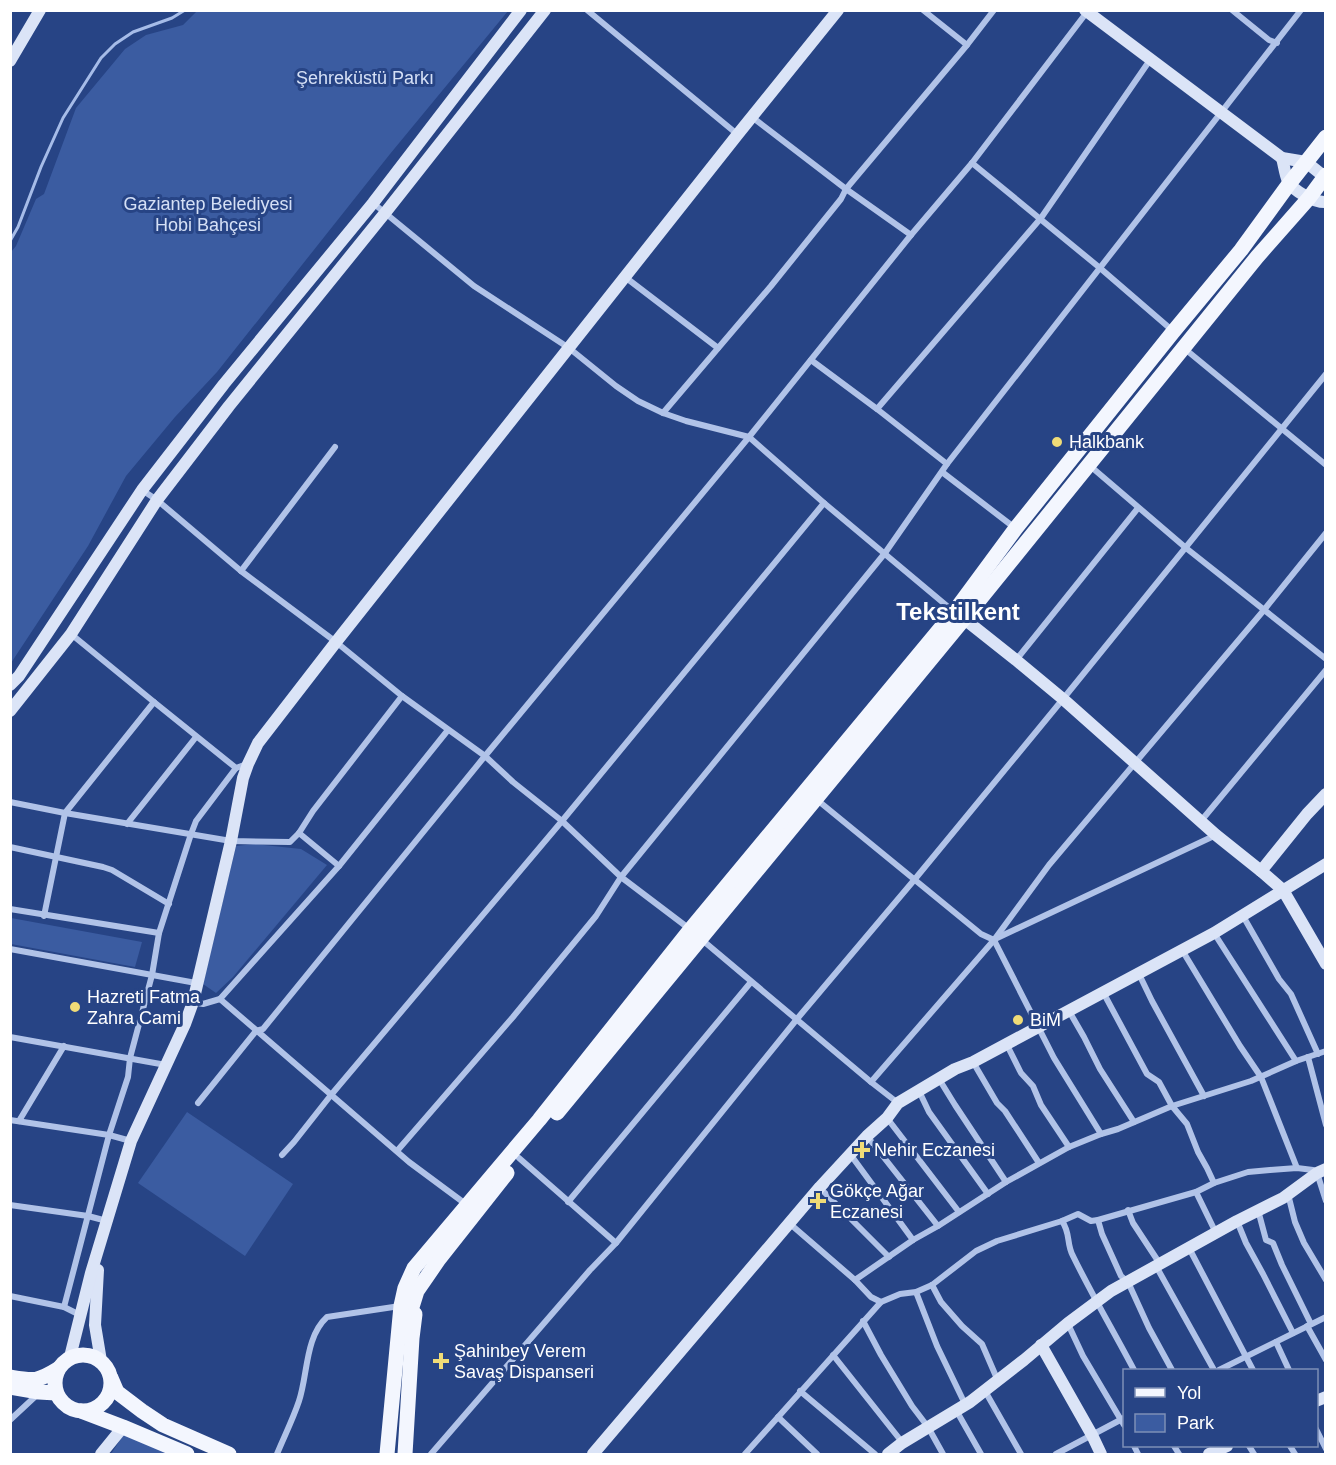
<svg xmlns="http://www.w3.org/2000/svg" width="1336" height="1465" viewBox="0 0 1336 1465" font-family="Arial,sans-serif">
  <style>
    .green { fill: #3b5ca1 }
    .lines { fill: none; stroke-linecap: round; stroke-linejoin: round }
    .stream { stroke: #a6bce8; stroke-width: 3 }
    .street { stroke: #b1c3e8; stroke-width: 6 }
    .secondary { stroke: #dbe4f7; stroke-width: 12 }
    .primary { stroke: #f3f6fe; stroke-width: 15 }
    .poi-dot { fill: #f0dc77; stroke: #274485; stroke-width: 2 }
    .labels { text-anchor: middle; stroke-width: 6; stroke-linejoin: round; paint-order: stroke }
    .park-label { font-size: 18px; fill: #d5e0f6; stroke: #274485 }
    .poi-label { font-size: 18px; fill: #fff; stroke: #274485; text-anchor: start }
    .district-label { font-size: 24px; font-weight: bold; fill: #fff; stroke: #274485 }
  </style>
  <rect width="100%" height="100%" fill="#274485"/>
  <g class="green">
    <path d="M197,11H508L390,154L217,372L175,417L126,476L88,546L11,663V252L16,246L36,199L44,194L76,108L125,49L146,35L183,25Z"/>
    <path d="M254,844L301,849L327,865L233,977L216,993L203,984L236,846Z"/>
    <path d="M11,918L142,942L135,967L11,944Z"/>
    <path d="M187,1112L293,1184L245,1256L138,1183Z"/>
    <path d="M124,1434L173,1454H111Z"/>
  </g>
  <g class="lines">
    <path class="stream" d="M10,241L18,227L41,167L63,118L101,58L115,44L133,32L172,18L185,10"/>
    <g class="street">
      <path d="M587,10L737,134"/>
      <path d="M923,10L967,45"/>
      <path d="M1232,10L1269,40L1277,43"/>
      <path d="M972,163L1100,268L1173,331"/>
      <path d="M373,203L474,286L569,348L616,386L638,401L663,413L686,421L749,437L911,235L846,189L967,45L994,10"/>
      <path d="M911,235L972,163L1087,12"/>
      <path d="M625,277L718,348"/>
      <path d="M1185,349L1326,465"/>
      <path d="M811,360L877,409L947,464"/>
      <path d="M877,409L1041,218L1150,60"/>
      <path d="M663,413L771,286L841,199L846,189L752,117"/>
      <path d="M1089,465L1186,548L1326,659"/>
      <path d="M942,472L1015,528"/>
      <path d="M142,490L157,500L241,571L336,642L402,696L485,756L513,782L562,821L331,1095L294,1142L282,1155"/>
      <path d="M241,571L335,447"/>
      <path d="M71,634L154,702"/>
      <path d="M1016,660L1138,508"/>
      <path d="M816,799L981,934L994,940L1054,1058L1101,1134"/>
      <path d="M10,802L65,813L154,702L236,768"/>
      <path d="M1201,821L1326,670"/>
      <path d="M127,824L196,737"/>
      <path d="M299,833L339,866"/>
      <path d="M10,847L103,867L112,870L169,904"/>
      <path d="M10,909L159,933"/>
      <path d="M44,916L65,813L231,841L290,842L299,833L313,811L402,696"/>
      <path d="M1243,916L1279,979L1291,994L1318,1054"/>
      <path d="M691,930L621,877L562,821L824,503"/>
      <path d="M1214,933L1296,1061"/>
      <path d="M701,939L871,1082L898,1103"/>
      <path d="M995,939L1216,835"/>
      <path d="M10,949L196,983"/>
      <path d="M1182,950L1240,1046L1261,1077L1297,1168"/>
      <path d="M1138,972L1152,1001L1204,1096"/>
      <path d="M1103,992L1147,1074L1159,1082L1172,1106L1187,1124L1198,1152L1207,1168L1214,1183"/>
      <path d="M220,999L409,1162L467,1205"/>
      <path d="M193,1002L203,1004L220,999L339,866L448,730"/>
      <path d="M1069,1011L1084,1037L1100,1069L1134,1122"/>
      <path d="M10,1037L166,1065"/>
      <path d="M1006,1043L1021,1073L1033,1086L1041,1105L1069,1147"/>
      <path d="M1308,1057L1326,1125"/>
      <path d="M973,1062L997,1103L1005,1111L1039,1163"/>
      <path d="M939,1079L955,1105L1006,1182"/>
      <path d="M871,1082L994,940L1049,865L1264,610L1326,533"/>
      <path d="M919,1091L929,1112L988,1194"/>
      <path d="M198,1103L256,1031L263,1029L485,756L749,437L824,503L953,611"/>
      <path d="M887,1118L959,1212"/>
      <path d="M10,1120L109,1135L131,1141"/>
      <path d="M19,1121L64,1046"/>
      <path d="M867,1136L938,1226"/>
      <path d="M397,1151L513,1017L596,916L621,877L885,553L947,464L1301,10"/>
      <path d="M850,1154L913,1240"/>
      <path d="M519,1158L616,1243"/>
      <path d="M820,1188L889,1257"/>
      <path d="M1196,1192L1216,1233"/>
      <path d="M1288,1194L1295,1222L1304,1243L1326,1280"/>
      <path d="M568,1202L751,982"/>
      <path d="M10,1205L88,1216L107,1221"/>
      <path d="M1128,1210L1133,1223L1160,1264"/>
      <path d="M1258,1210L1266,1240L1273,1243L1282,1265L1311,1324"/>
      <path d="M1098,1220L1102,1234L1121,1276L1128,1282L1149,1328L1172,1370"/>
      <path d="M1062,1221C1071,1234 1066,1243 1073,1256C1092,1295 1114,1332 1134,1370"/>
      <path d="M1237,1221L1246,1243L1263,1274L1293,1333"/>
      <path d="M789,1223L855,1280L871,1297L881,1302"/>
      <path d="M1189,1248L1253,1370"/>
      <path d="M1156,1266L1214,1370"/>
      <path d="M855,1280L913,1240L938,1226L1006,1182L1069,1147L1101,1134L1118,1129L1172,1106L1251,1081L1296,1061L1326,1051"/>
      <path d="M932,1285L941,1302L962,1326L982,1344L998,1381"/>
      <path d="M916,1292L937,1346L965,1404"/>
      <path d="M10,1296L64,1307L80,1315"/>
      <path d="M64,1307L109,1135L128,1077L130,1058L152,975L159,933L191,834L196,821L236,768L247,764"/>
      <path d="M863,1321L881,1355L912,1406L928,1427L943,1454"/>
      <path d="M1068,1324L1083,1356L1124,1425"/>
      <path d="M1307,1326L1326,1360"/>
      <path d="M1276,1342L1289,1370"/>
      <path d="M833,1355L902,1442"/>
      <path d="M1219,1370L1326,1317"/>
      <path d="M800,1391L875,1454"/>
      <path d="M985,1391L1021,1454"/>
      <path d="M956,1410L981,1454"/>
      <path d="M778,1417L817,1454"/>
      <path d="M10,1420L39,1393"/>
      <path d="M1316,1429L1326,1449"/>
      <path d="M1134,1446L1138,1454"/>
      <path d="M1174,1446L1179,1454"/>
      <path d="M1249,1446L1254,1454"/>
      <path d="M1290,1446L1295,1454"/>
      <path d="M277,1454C284,1437 293,1419 299,1401C308,1374 305,1337 327,1317L400,1306"/>
      <path d="M431,1454L590,1270L616,1243L797,1019L915,879L1063,699L1326,374"/>
      <path d="M745,1454L881,1302L900,1294L916,1292L932,1285L976,1251L997,1241L1062,1221L1078,1214L1091,1221L1098,1220L1196,1192L1214,1183L1248,1172L1270,1170L1297,1168L1313,1170L1317,1173L1326,1201"/>
      <path d="M1056,1454L1124,1418"/>
    </g>
    <g class="secondary">
      <path d="M1085,10L1282,158L1306,162L1326,178"/>
      <path d="M10,61L40,10"/>
      <path d="M1282,158C1284,165 1285,175 1288,181C1293,191 1315,203 1326,202"/>
      <path d="M958,614L1016,660L1063,699L1216,835L1261,871L1283,890L1326,964"/>
      <path d="M10,685L19,676L142,490L224,384L373,203L521,10"/>
      <path d="M10,711L71,634L157,500L229,406L385,213L545,10"/>
      <path d="M1261,871L1307,814L1326,794"/>
      <path d="M98,1270L95,1325L101,1361"/>
      <path d="M1041,1345L1092,1435L1101,1454"/>
      <path d="M70,1357L91,1273L131,1141L185,1024L193,1002L231,841L243,778L248,764L258,743L336,642L738,134L838,10"/>
      <path d="M1316,1401L1326,1397"/>
      <path d="M101,1454L123,1427"/>
      <path d="M593,1454L820,1187L867,1136L887,1118L898,1103L955,1069L973,1062L1214,933L1326,864"/>
      <path d="M888,1454L902,1443L970,1402L1024,1360L1068,1323L1111,1291L1237,1221L1283,1198L1317,1173L1326,1169"/>
      <path d="M1209,1454L1227,1446"/>
    </g>
    <g class="primary">
      <path d="M557,1113L964,619L1257,257L1309,198L1326,175"/>
      <path d="M407,1323L417,1291L426,1278L439,1259L507,1173"/>
      <circle cx="83" cy="1383" r="28"/>
      <path d="M10,1377C34,1381 37,1382 58,1369"/>
      <path d="M111,1378L117,1392L142,1411L163,1425L229,1454"/>
      <path d="M10,1387L39,1392L56,1393"/>
      <path d="M81,1411L123,1427L187,1454"/>
      <path d="M387,1454L401,1306L405,1288L414,1268L539,1120L690,930L954,612L1016,528L1173,332L1241,250L1289,184L1326,137"/>
      <path d="M405,1454L412,1338L415,1314"/>
    </g>
  </g>
  <g class="poi-dot">
    <circle cx="1057" cy="442" r="6"/>
    <circle cx="75" cy="1007" r="6"/>
    <circle cx="1018" cy="1020" r="6"/>
    <path d="M859 1141h6v6h6v6h-6v6h-6v-6h-6v-6h6z"/>
    <path d="M815 1192h6v6h6v6h-6v6h-6v-6h-6v-6h6z"/>
    <path d="M438 1352h6v6h6v6h-6v6h-6v-6h-6v-6h6z"/>
  </g>
  <g class="labels">
    <g class="park-label">
      <text x="365" y="84">Şehreküstü Parkı</text>
      <text x="208" y="210">Gaziantep Belediyesi<tspan x="208" dy="21">Hobi Bahçesi</tspan></text>
    </g>
    <g class="poi-label">
      <text x="1069" y="448">Halkbank</text>
      <text x="87" y="1003">Hazreti Fatma<tspan x="87" dy="21">Zahra Cami</tspan></text>
      <text x="1030" y="1026">BiM</text>
      <text x="874" y="1156">Nehir Eczanesi</text>
      <text x="830" y="1197">Gökçe Ağar<tspan x="830" dy="21">Eczanesi</tspan></text>
      <text x="454" y="1357">Şahinbey Verem<tspan x="454" dy="21">Savaş Dispanseri</tspan></text>
    </g>
    <g class="district-label">
      <text x="958" y="620">Tekstilkent</text>
    </g>
  </g>
  <rect width="1336" height="1465" fill="none" stroke="#ffffff" stroke-width="24"/>
  <rect x="1123" y="1369" width="195" height="78" fill="#274485" stroke="#7d8fb6" stroke-width="1.5"/>
  <rect x="1135" y="1388" width="30" height="9" fill="#f3f6fe" stroke="#7d8fb6" stroke-width="1.5"/>
  <text x="1177" y="1399" font-size="18" fill="#ffffff">Yol</text>
  <rect x="1135" y="1414" width="30" height="18" fill="#3b5ca1" stroke="#7d8fb6" stroke-width="1.5"/>
  <text x="1177" y="1429" font-size="18" fill="#ffffff">Park</text>
</svg>
